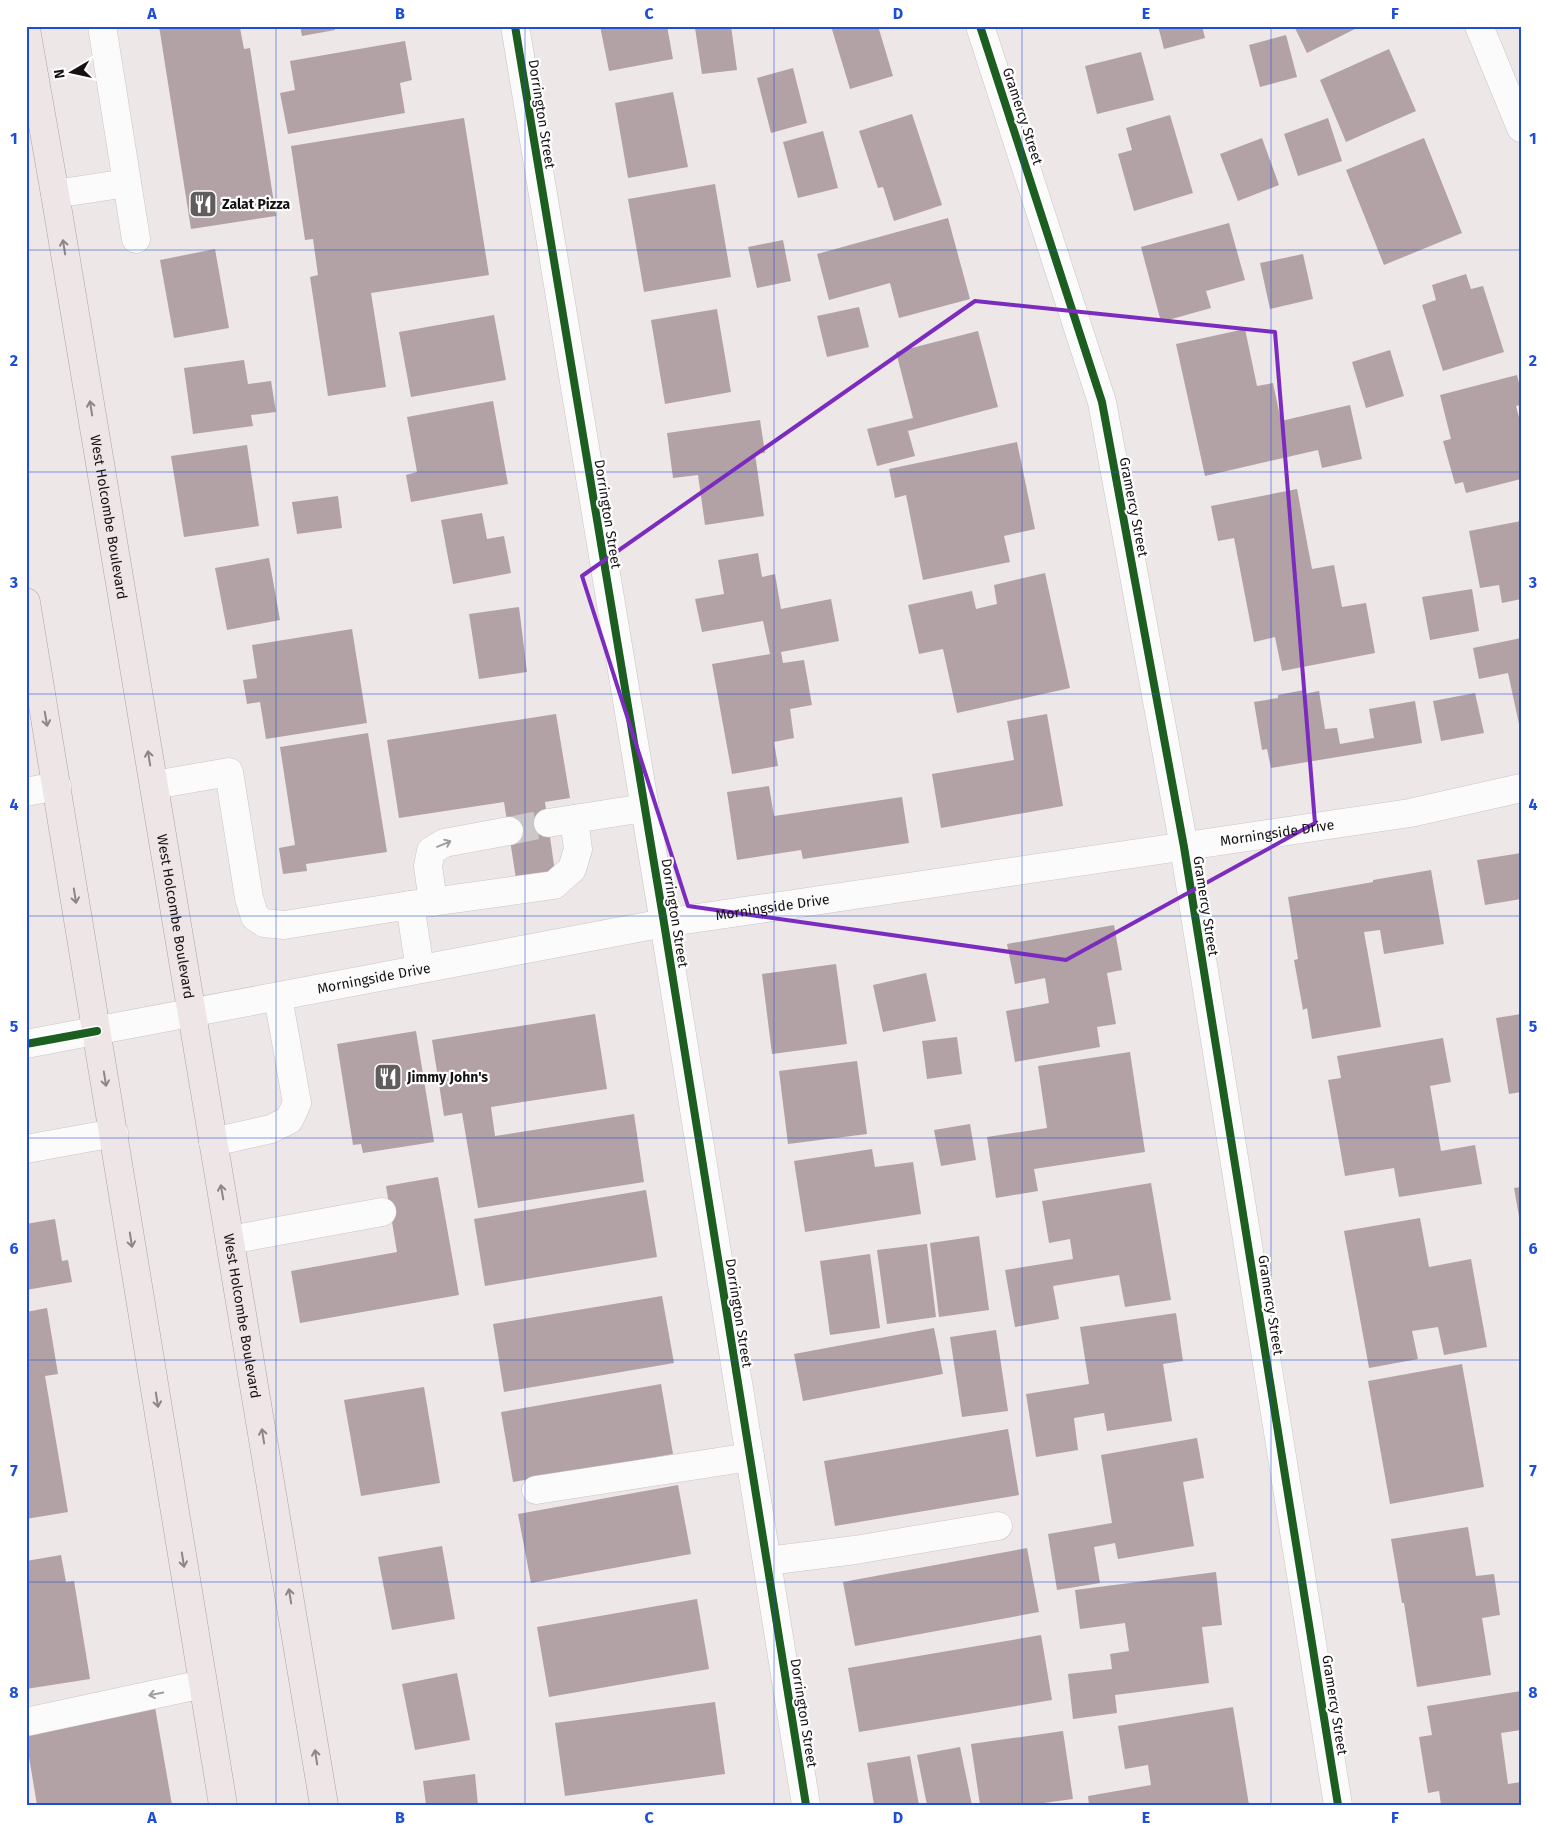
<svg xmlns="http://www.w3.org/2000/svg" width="1547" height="1831" viewBox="0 0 1547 1831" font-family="'Fira Sans',sans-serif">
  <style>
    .building { fill: #b2a2a5 }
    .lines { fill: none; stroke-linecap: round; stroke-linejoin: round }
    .minor-tunnel { stroke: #cdc7c8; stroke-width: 28; stroke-dasharray: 28 14; stroke-linecap: butt }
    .minor-casing { stroke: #c9c4c5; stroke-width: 29 }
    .major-casing { stroke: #b0a1a4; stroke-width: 29 }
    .minor { stroke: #fcfbfc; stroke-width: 28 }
    .major { stroke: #eee5e7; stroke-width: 28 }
    .cycleway-casing { stroke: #fff; stroke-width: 11 }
    .cycleway { stroke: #1b5e20; stroke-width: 8 }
    .oneway { stroke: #8c8687 }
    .oneway2 { stroke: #a09d9e }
    .marked { fill: none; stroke: #7b2cbf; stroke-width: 4; stroke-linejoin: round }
    .grid { fill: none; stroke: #1d4ed8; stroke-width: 1; stroke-opacity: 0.55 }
    .labels { text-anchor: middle; stroke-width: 4.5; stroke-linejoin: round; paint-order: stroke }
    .street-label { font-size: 14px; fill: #151112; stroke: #fff }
    .poi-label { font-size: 14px; font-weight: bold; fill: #151112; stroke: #fff; text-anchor: start }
    .neatline { fill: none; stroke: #1d4ed8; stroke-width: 2 }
    .grid-label { font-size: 16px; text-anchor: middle; font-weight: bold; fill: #1d4ed8 }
  </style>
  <rect width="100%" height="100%" fill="#ede7e8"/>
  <g class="building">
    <path d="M159,26H245L240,28L244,49L250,48L276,216L191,229Z"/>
    <path d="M300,26H334L335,30L302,36Z"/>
    <path d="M600,26H667L673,59L609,71Z"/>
    <path d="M708,26H731L737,70L702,74L695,28Z"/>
    <path d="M831,26H878L893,76L850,89Z"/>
    <path d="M1158,26H1202L1205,38L1164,49Z"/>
    <path d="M1294,26H1361L1307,53Z"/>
    <path d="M1286,35L1297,77L1260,87L1249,45Z"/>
    <path d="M405,41L412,80L400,83L405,113L288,134L280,93L295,90L290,61Z"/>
    <path d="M1389,49L1416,111L1346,142L1320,80Z"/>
    <path d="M1141,52L1154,100L1097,114L1085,66Z"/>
    <path d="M793,68L807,123L771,133L757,78Z"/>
    <path d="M673,92L688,167L628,178L615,103Z"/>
    <path d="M912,114L942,205L894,221L883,187L878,188L859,131Z"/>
    <path d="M1170,115L1193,193L1134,211L1118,154L1132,150L1126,128Z"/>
    <path d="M464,118L489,275L371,293L386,387L328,396L310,277L318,275L313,239L305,240L291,146Z"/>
    <path d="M1328,118L1342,161L1298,176L1284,134Z"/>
    <path d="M823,131L838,188L798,198L783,142Z"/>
    <path d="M1262,138L1279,185L1238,201L1220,154Z"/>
    <path d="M1424,138L1462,233L1384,265L1346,170Z"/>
    <path d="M715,184L731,277L644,292L628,199Z"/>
    <path d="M948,218L970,299L899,318L890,283L829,300L817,254Z"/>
    <path d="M1229,223L1245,280L1206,291L1211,308L1161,322L1141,247Z"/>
    <path d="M783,240L791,281L757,288L748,247Z"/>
    <path d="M215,249L229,328L174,338L160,260Z"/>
    <path d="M1303,254L1313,299L1270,309L1260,263Z"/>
    <path d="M1466,274L1471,289L1483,286L1504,352L1443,371L1422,305L1436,300L1432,285Z"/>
    <path d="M859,307L869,347L827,357L817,316Z"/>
    <path d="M717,309L731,392L665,404L651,320Z"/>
    <path d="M494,315L506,380L411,397L399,332Z"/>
    <path d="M1245,329L1257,386L1273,383L1281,421L1350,405L1362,459L1322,468L1318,450L1205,476L1176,344Z"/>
    <path d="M978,331L998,407L908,431L915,456L877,466L867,429L913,418L896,352Z"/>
    <path d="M1390,350L1404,396L1366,408L1352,362Z"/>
    <path d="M244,360L248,384L271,381L276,412L251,415L253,426L193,434L184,368Z"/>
    <path d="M1517,375L1521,391V405L1516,406L1521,425V479L1466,493L1463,482L1455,484L1443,441L1451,439L1440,395Z"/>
    <path d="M493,401L508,484L411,502L406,475L417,472L407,417Z"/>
    <path d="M760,420L765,453L755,454L764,516L705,525L698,475L673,478L667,433Z"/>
    <path d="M1017,442L1035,529L1004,536L1010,562L923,580L906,495L895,498L889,469Z"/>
    <path d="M247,445L259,526L184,537L171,456Z"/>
    <path d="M1297,489L1312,569L1334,565L1342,607L1366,603L1375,653L1282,671L1275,637L1254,642L1234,538L1218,541L1211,506Z"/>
    <path d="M338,496L342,528L297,534L292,502Z"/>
    <path d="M482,513L487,539L504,536L511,573L453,584L441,520Z"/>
    <path d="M1521,521V599L1502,603L1499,585L1480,588L1469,531Z"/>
    <path d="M758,553L762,577L775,574L781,609L831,599L839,641L781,652L783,663L804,660L812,705L790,709L794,738L774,742L778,766L732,774L712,664L770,654L763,621L702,632L695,599L724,594L718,560Z"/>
    <path d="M269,558L280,620L227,630L215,568Z"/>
    <path d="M1045,573L1070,688L957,713L943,649L919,654L908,605L972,591L976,609L997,604L994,585Z"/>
    <path d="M1472,589L1479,631L1430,640L1422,597Z"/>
    <path d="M519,607L527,672L479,679L469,614Z"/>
    <path d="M352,629L367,723L266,739L260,702L247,704L243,680L257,678L252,645Z"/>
    <path d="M1521,638V724H1519L1508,673L1479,679L1473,648Z"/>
    <path d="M1304,690V694L1319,691L1325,729L1337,728L1340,744L1374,738L1369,709L1415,701L1422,743L1271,768L1267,749L1262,750L1254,702L1278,698V695Z"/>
    <path d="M1475,693L1484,733L1441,741L1433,701Z"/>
    <path d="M556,714L570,798L545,802L556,879L517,885L504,802L399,818L387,740Z"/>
    <path d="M1047,714L1063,806L941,828L932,774L1014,760L1007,721Z"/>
    <path d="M368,733L387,852L306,864L307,871L283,874L279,848L295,845L280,747Z"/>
    <path d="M769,786L774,816L902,797L909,843L803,859L801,850L737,860L727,792Z"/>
    <path d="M1521,853V899L1485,905L1477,860Z"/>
    <path d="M1431,870L1444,944L1384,954L1380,930L1364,932L1381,1027L1312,1039L1307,1008L1303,1010L1294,960L1298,959L1288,897L1373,882V880Z"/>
    <path d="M1114,925L1122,970L1107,973L1116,1024L1097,1027L1100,1047L1015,1062L1006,1011L1049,1003L1045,978L1015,984L1007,944Z"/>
    <path d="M836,964L847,1044L772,1054L762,974Z"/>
    <path d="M926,973L936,1021L883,1032L873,985Z"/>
    <path d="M595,1014L607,1089L491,1107L495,1136L634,1114L644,1182L478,1208L462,1113L444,1116L432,1040Z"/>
    <path d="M1521,1014V1092L1509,1094L1496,1018Z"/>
    <path d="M416,1031L434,1142L363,1153L361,1144L353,1145L337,1044Z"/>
    <path d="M957,1037L962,1074L927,1079L922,1041Z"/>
    <path d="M1443,1038L1451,1082L1430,1086L1441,1151L1475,1145L1482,1184L1399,1197L1394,1168L1345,1176L1328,1080L1341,1078L1337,1056Z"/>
    <path d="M1130,1052L1145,1152L1034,1169L1038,1191L996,1198L987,1137L1047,1128L1038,1066Z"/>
    <path d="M857,1061L867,1134L788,1144L779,1071Z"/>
    <path d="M970,1124L976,1160L941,1166L934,1130Z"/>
    <path d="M872,1149L875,1167L913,1162L921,1214L805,1232L794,1161Z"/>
    <path d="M438,1177L459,1295L300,1323L291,1271L397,1252L386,1186Z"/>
    <path d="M1151,1183L1171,1300L1125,1307L1119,1275L1053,1286L1059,1319L1015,1327L1005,1270L1073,1259L1070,1239L1049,1243L1042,1201Z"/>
    <path d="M1521,1187V1222H1520L1514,1188Z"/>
    <path d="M646,1190L657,1257L485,1286L474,1219Z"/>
    <path d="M1420,1218L1429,1267L1471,1259L1487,1347L1444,1355L1438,1327L1412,1331L1418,1359L1369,1368L1344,1231Z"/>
    <path d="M55,1219L62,1261L68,1260L72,1282L26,1290V1224Z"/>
    <path d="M979,1236L989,1310L939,1317L930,1243Z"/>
    <path d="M927,1244L936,1317L887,1324L877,1250Z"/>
    <path d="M870,1254L880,1328L830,1335L820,1261Z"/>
    <path d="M662,1296L674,1363L504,1392L493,1324Z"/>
    <path d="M47,1308L58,1374L45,1376L68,1512L26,1519V1312Z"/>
    <path d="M1176,1313L1183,1361L1163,1364L1172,1421L1107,1431L1104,1413L1074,1418L1078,1450L1036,1457L1026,1394L1089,1384L1080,1327Z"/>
    <path d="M934,1328L943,1374L803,1401L794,1354Z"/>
    <path d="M996,1330L1008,1411L962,1417L950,1337Z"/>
    <path d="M1462,1364L1484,1487L1390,1504L1368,1381Z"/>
    <path d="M661,1384L673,1454L513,1482L501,1412Z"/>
    <path d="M424,1387L440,1483L361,1496L344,1400Z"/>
    <path d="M1008,1429L1019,1495L835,1526L824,1461Z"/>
    <path d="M1197,1438L1204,1478L1183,1482L1194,1546L1118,1559L1115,1543L1094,1547L1100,1583L1057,1590L1048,1534L1112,1523L1101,1455Z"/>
    <path d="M678,1485L691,1554L531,1583L518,1514Z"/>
    <path d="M1468,1527L1476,1576L1494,1574L1500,1615L1482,1618L1491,1675L1417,1687L1404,1603H1402L1391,1539Z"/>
    <path d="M442,1546L455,1619L392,1630L378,1557Z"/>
    <path d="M1027,1548L1039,1612L855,1646L843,1582Z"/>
    <path d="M61,1555L66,1582L74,1581L90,1679L26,1689V1561Z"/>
    <path d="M1216,1572L1222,1625L1202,1627L1209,1683L1115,1695L1117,1713L1073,1719L1068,1674L1112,1669L1110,1654L1129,1651L1125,1623L1080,1629L1075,1590Z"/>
    <path d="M697,1599L709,1669L549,1697L537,1627Z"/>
    <path d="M1041,1635L1052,1700L859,1732L848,1668Z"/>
    <path d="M457,1673L470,1740L415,1750L402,1684Z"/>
    <path d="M1521,1691V1730L1501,1733L1508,1784L1521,1782V1805H1441L1439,1791L1428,1793L1419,1737L1432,1735L1427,1706Z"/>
    <path d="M715,1702L725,1774L565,1796L555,1723Z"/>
    <path d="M155,1707L172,1805H37L26,1739V1729Z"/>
    <path d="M1233,1707L1249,1805H1089L1088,1796L1151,1785L1148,1765L1125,1769L1118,1726Z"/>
    <path d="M1063,1731L1073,1799L1029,1805H980L971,1744Z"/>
    <path d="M960,1747L972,1805H927L917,1755Z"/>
    <path d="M910,1756L919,1805H874L867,1763Z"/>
    <path d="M475,1774L478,1805H426L423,1781Z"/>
  </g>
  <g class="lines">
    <path class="minor-tunnel" d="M509,831L548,823"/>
    <defs>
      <g id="minor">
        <path d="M102,26L136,239"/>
        <path d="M515,26L664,923L806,1805"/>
        <path d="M980,26L1102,402L1184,847L1338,1805"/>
        <path d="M1479,26L1521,128"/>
        <path d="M55,194L127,183"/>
        <path d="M154,785L229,772L249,898L255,917L264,923L284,925L410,905L554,885L572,869L578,849L574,819L644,808"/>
        <path d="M26,792L57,786"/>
        <path d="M548,823L574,819"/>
        <path d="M433,902L428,866L431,851L444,843L509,831"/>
        <path d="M410,905L420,969"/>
        <path id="s1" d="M26,1044L664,923L1410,813L1521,788"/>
        <path d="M213,1142L271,1129L289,1120L297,1103L278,997"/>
        <path d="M26,1149L114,1133"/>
        <path d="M230,1240L382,1212"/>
        <path d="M536,1490L750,1457"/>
        <path d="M767,1561L855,1550L998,1526"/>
        <path d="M26,1722L203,1684"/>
      </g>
      <g id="major">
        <path id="s2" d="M26,29L55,194L324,1805"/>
        <path d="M26,602L223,1805"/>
      </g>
    </defs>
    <use href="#minor" class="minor-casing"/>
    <use href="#major" class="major-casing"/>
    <use href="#minor" class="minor"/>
    <use href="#major" class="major"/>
    <defs>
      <g id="cycleway">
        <path d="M515,26L664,923L806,1805"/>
        <path d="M980,26L1102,402L1184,847L1338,1805"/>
        <path d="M26,1044L97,1031"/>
      </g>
    </defs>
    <use href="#cycleway" class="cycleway-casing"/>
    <use href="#cycleway" class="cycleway"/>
  </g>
  <defs><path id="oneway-shaft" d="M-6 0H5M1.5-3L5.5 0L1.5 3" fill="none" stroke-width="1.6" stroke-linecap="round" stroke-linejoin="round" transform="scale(1.25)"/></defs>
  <g class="oneway">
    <use href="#oneway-shaft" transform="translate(64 247) rotate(-99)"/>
    <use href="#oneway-shaft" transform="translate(91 408) rotate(-99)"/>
    <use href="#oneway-shaft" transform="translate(46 719) rotate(80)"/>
    <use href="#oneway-shaft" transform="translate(149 758) rotate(-99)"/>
    <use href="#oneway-shaft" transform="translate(75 896) rotate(81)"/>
    <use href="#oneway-shaft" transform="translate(105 1079) rotate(81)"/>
    <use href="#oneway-shaft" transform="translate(222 1192) rotate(-100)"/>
    <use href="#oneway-shaft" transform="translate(131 1240) rotate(81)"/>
    <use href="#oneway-shaft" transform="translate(157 1400) rotate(81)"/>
    <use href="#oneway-shaft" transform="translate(263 1436) rotate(-99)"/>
    <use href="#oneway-shaft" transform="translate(183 1560) rotate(81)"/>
    <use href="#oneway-shaft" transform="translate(290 1596) rotate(-99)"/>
    <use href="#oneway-shaft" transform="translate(316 1757) rotate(-99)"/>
  </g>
  <g class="oneway2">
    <use href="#oneway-shaft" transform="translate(444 844) rotate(-23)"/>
    <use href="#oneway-shaft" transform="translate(156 1694) rotate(168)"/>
  </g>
  <path class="marked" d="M975,301L1275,332L1315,823L1066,960L688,906L582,576Z"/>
  <path class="grid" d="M276,26V1805M525,26V1805M774,26V1805M1022,26V1805M1271,26V1805M26,250H1521M26,472H1521M26,694H1521M26,916H1521M26,1138H1521M26,1360H1521M26,1582H1521"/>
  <defs>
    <symbol id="restaurant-square" viewBox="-11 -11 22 22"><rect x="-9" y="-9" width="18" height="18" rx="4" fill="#615c5d" stroke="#fff"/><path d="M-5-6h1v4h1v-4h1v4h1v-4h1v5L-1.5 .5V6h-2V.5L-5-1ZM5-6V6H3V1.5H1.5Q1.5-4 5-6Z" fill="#fff"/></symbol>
  </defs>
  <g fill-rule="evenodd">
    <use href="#restaurant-square" x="187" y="188" width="32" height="32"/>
    <use href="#restaurant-square" x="372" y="1061" width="32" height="32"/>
  </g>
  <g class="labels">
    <g class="street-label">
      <text transform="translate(542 114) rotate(81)" y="5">Dorrington Street</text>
      <text transform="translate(1023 116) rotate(72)" y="5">Gramercy Street</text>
      <text transform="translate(1134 507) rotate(79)" y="5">Gramercy Street</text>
      <text transform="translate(608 514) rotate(81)" y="5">Dorrington Street</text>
      <text dy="5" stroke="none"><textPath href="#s2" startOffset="495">West Holcombe Boulevard</textPath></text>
      <text dy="5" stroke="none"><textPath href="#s1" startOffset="1269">Morningside Drive</textPath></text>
      <text transform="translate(1206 906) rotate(81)" y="5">Gramercy Street</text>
      <text dy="5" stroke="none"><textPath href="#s1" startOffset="759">Morningside Drive</textPath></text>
      <text transform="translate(675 913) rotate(81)" y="5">Dorrington Street</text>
      <text dy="5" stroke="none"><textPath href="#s2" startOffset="900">West Holcombe Boulevard</textPath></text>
      <text dy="5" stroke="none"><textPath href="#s1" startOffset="354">Morningside Drive</textPath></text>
      <text transform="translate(1271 1305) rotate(81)" y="5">Gramercy Street</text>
      <text transform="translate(739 1313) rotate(81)" y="5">Dorrington Street</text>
      <text dy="5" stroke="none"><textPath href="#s2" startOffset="1305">West Holcombe Boulevard</textPath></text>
      <text transform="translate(1335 1705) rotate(81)" y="5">Gramercy Street</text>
      <text transform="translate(804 1713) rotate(81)" y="5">Dorrington Street</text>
    </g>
    <g class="poi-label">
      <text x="222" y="209">Zalat Pizza</text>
      <text x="407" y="1082">Jimmy John's</text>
    </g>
  </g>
  <rect width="1547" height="1831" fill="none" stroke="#ffffff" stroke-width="55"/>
  <g transform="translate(72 72) rotate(261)" stroke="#ffffff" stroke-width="4" paint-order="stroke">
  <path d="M0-4L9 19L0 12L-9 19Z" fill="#151112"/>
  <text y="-8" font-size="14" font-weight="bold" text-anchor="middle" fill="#151112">N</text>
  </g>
  <rect x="28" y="28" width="1492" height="1776" class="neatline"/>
  <g class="grid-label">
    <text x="152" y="19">A</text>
    <text x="400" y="19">B</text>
    <text x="649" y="19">C</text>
    <text x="898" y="19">D</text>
    <text x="1146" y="19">E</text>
    <text x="1395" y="19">F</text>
    <text x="14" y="144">1</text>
    <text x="1533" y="144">1</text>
    <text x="14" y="366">2</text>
    <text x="1533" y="366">2</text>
    <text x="14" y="588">3</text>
    <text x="1533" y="588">3</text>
    <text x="14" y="810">4</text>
    <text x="1533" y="810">4</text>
    <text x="14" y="1032">5</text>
    <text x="1533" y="1032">5</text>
    <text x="14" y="1254">6</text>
    <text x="1533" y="1254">6</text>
    <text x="14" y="1476">7</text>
    <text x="1533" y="1476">7</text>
    <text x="14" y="1698">8</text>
    <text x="1533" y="1698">8</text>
    <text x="152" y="1823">A</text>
    <text x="400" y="1823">B</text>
    <text x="649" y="1823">C</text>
    <text x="898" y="1823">D</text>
    <text x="1146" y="1823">E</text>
    <text x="1395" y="1823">F</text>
  </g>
</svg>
